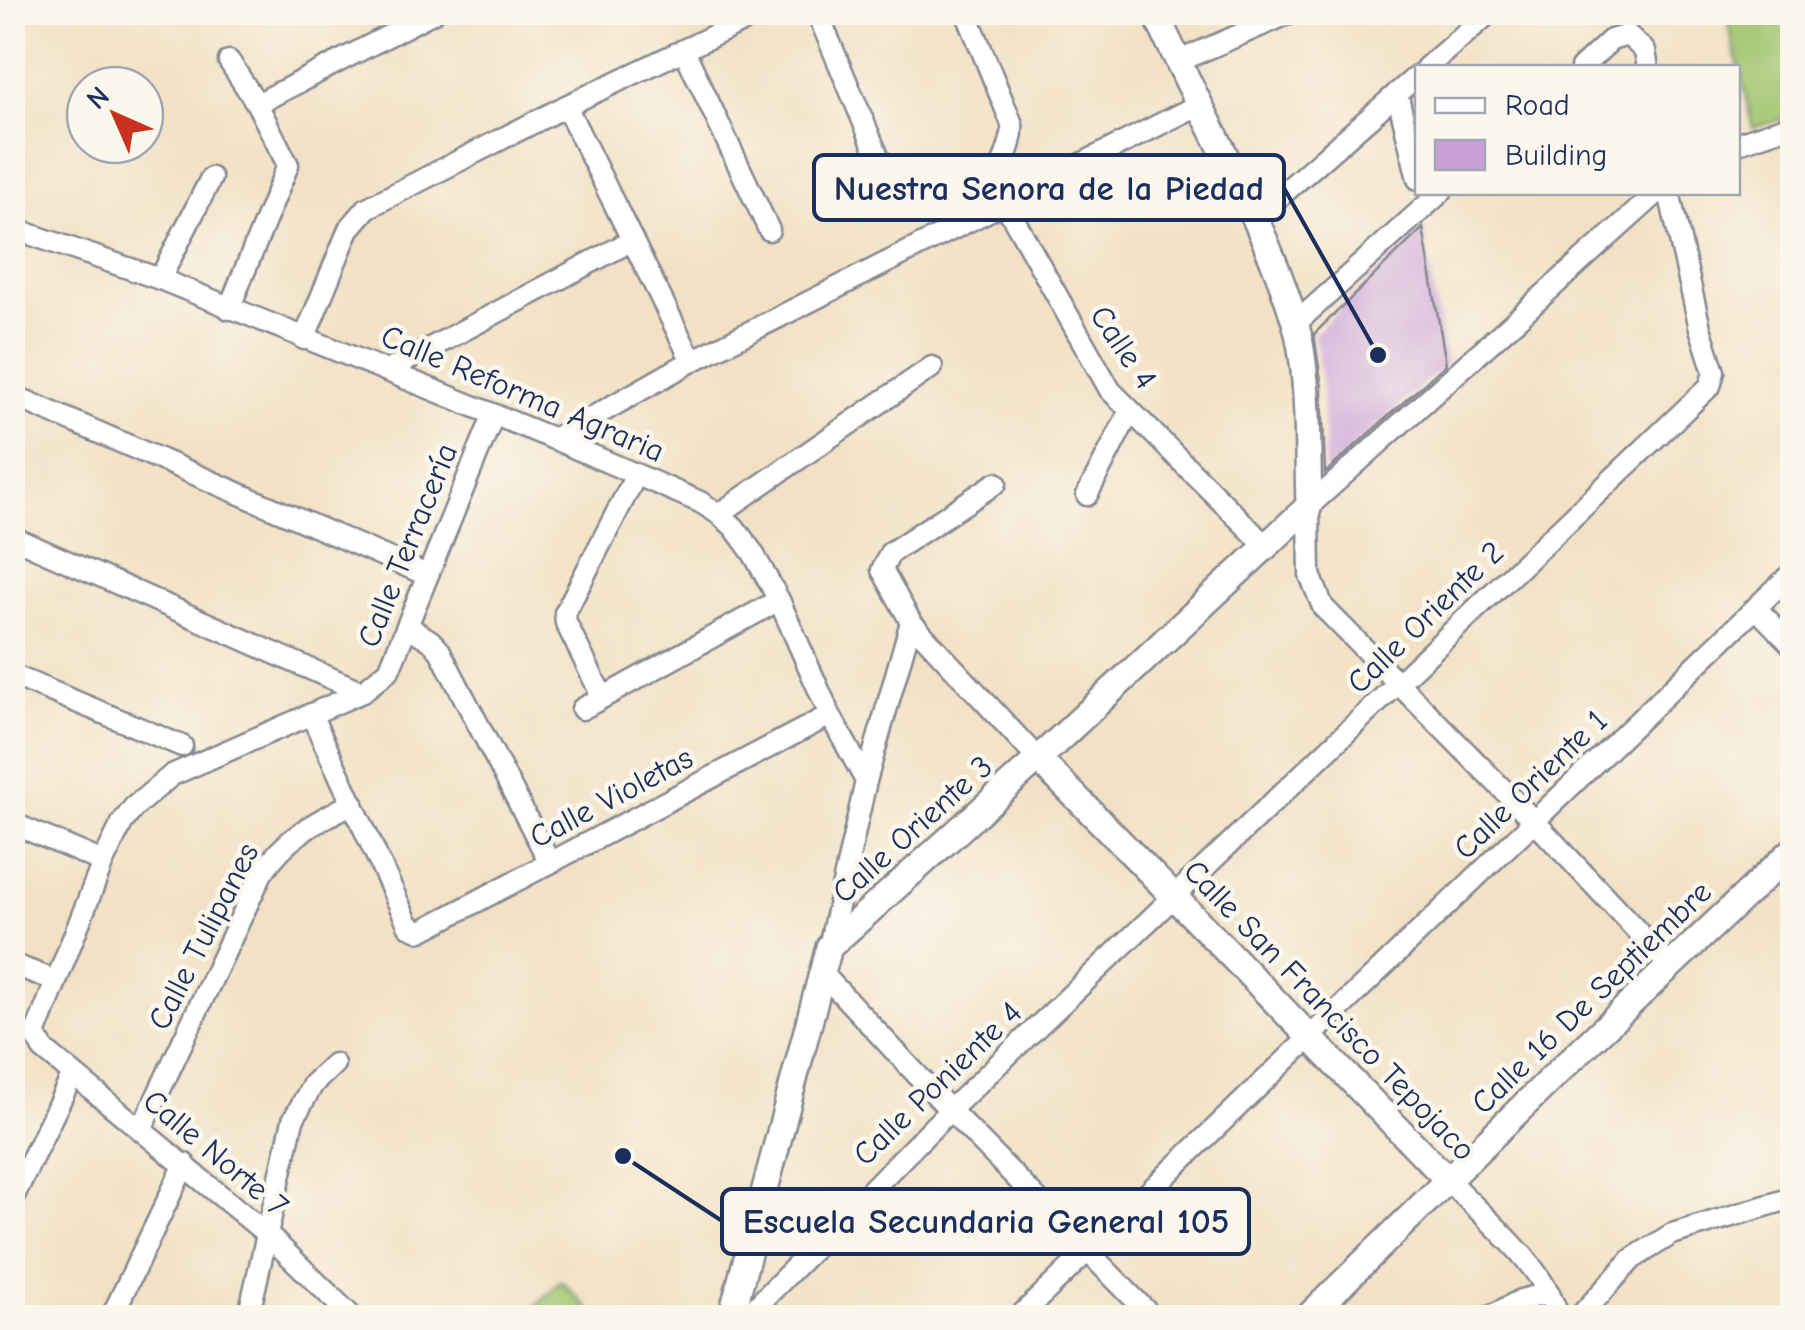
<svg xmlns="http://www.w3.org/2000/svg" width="1805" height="1330" viewBox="0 0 1805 1330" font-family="'Comic Neue',sans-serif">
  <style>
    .green { fill: #a1c670; stroke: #5e7a67; stroke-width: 2.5 }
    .building { fill: #c99fd5 }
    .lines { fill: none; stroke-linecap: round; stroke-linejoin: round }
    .minor-casing { stroke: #868891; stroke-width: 25 }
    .major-casing { stroke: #868891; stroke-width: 30 }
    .minor { stroke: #fff; stroke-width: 20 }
    .major { stroke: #fff; stroke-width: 25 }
    .labels { text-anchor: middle; stroke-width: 9; stroke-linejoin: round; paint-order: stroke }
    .street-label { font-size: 32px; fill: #1b2f5e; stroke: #fbf7ec }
    .leader { fill: none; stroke: #1b2f5e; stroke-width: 4 }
    .callout-dot { fill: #1b2f5e; stroke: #fbf7ec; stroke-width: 4 }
    .callout { fill: #fbf7ec; stroke: #1b2f5e; stroke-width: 4 }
    .callout-label { font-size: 35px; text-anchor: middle; font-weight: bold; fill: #1b2f5e }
  </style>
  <rect width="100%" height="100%" fill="#fbf7ec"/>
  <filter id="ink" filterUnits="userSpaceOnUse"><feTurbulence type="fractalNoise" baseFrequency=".01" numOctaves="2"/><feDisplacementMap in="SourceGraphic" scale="20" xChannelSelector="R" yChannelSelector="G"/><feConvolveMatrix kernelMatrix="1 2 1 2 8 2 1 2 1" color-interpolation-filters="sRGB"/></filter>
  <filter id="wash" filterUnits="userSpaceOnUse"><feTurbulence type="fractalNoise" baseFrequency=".0048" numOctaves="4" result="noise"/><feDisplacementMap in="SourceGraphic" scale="40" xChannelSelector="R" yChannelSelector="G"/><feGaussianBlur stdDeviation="2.25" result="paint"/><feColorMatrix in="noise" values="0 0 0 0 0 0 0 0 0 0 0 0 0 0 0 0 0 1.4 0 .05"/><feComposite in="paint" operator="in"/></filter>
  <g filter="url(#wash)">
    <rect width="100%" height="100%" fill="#f2e1c4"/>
    <g class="green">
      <path d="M1726,13H1792V116L1753,128Z"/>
      <path d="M561,1281L597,1317H525Z"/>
    </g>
    <g id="blocks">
      <path class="building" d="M1423,228L1446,364L1325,473L1322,387L1314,334Z"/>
    </g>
  </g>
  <g filter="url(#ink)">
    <use href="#blocks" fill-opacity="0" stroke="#868891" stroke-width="2.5"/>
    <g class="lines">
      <defs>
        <g id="minor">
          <path d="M817,12L886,175"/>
          <path d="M966,12L1012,124C1014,148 996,168 998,191L1110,390L1266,546"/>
          <path d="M684,50L769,230"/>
          <path d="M1177,62L1292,12"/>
          <path d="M1426,68L1490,12"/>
          <path d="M1581,68L1611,40L1628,35L1645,51L1648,68"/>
          <path d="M1397,93L1418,179"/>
          <path d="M257,104L434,12"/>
          <path d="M566,106L692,361"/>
          <path d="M1738,143L1792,125"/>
          <path d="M1658,192L1309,506L1310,575L1323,607L1535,822L1669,965"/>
          <path d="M1254,219L1418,75"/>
          <path d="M12,228L160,279L387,371L554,439L700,502L719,514L734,527L753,553L779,600L830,715L866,781L829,947"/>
          <path d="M160,279L211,178"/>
          <path d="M229,309L288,165L257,104L229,61"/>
          <path d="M1295,324L1441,192"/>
          <path d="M304,339L349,229L367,208L566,106L763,12"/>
          <path d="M387,371L631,241"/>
          <path d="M12,395L427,575"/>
          <path d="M554,439L692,361L1198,105"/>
          <path d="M996,483L890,553L882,570L911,622L1038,759"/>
          <path d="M1087,495L1130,411"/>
          <path d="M719,514L932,367"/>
          <path d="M12,537L362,692"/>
          <path d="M1756,608L1792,645"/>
          <path d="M409,627L431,641L440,651L550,863"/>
          <path d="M12,675L182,746"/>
          <path d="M602,696L566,623L565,613L636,475"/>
          <path d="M582,709L779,600"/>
          <path d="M311,714L409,926L421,931L830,715"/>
          <path d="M866,781L911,622"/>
          <path d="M12,823L103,862"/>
          <path d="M12,964L56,981"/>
          <path d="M823,974L950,1110L1153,1318"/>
          <path d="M142,1128L262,873C286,837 315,822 353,803"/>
          <path d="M1448,1180C1487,1221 1542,1262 1559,1318"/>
          <path d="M12,1200L73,1074"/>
          <path d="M1582,1314L1632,1259L1672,1234L1792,1198"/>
          <path d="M111,1318L185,1164"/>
          <path d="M248,1318L293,1120L313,1084L334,1064"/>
          <path d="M353,1318L267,1234L43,1049L35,1035L103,862L122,823L134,807L172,775L362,692L389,670L493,416"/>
          <path d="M745,1318L950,1110L1710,386L1714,372L1700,328L1669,192"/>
          <path d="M1018,1318L1792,573"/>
          <path d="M1487,1318L1521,1300L1549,1293"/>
        </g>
        <g id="major">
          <path d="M1038,759C1177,897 1311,1040 1448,1180"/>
          <path d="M731,1318L829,947L1038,759L1309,506C1307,452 1310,372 1295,322C1262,214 1201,115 1155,12"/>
          <path d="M1307,1318L1560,1070L1792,851"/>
        </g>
      </defs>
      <use href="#minor" class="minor-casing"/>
      <use href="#major" class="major-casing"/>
      <use href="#minor" class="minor"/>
      <use href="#major" class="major"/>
    </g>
  </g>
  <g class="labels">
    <g class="street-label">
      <text transform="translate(1124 347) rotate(56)" y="11">Calle 4</text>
      <text transform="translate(523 393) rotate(23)" y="11">Calle Reforma Agraria</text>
      <text transform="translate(407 545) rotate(-68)" y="11">Calle Terracería</text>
      <text transform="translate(1425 617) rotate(-44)" y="11">Calle Oriente 2</text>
      <text transform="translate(1530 784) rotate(-44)" y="11">Calle Oriente 1</text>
      <text transform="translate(611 797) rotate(-28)" y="11">Calle Violetas</text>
      <text transform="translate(912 829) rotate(-42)" y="11">Calle Oriente 3</text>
      <text transform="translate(203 936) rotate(-63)" y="11">Calle Tulipanes</text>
      <text transform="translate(1591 997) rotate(-44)" y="11">Calle 16 De Septiembre</text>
      <text transform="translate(1330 1010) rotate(46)" y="11">Calle San Francisco Tepojaco</text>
      <text transform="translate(937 1083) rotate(-44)" y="11">Calle Poniente 4</text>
      <text transform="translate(216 1153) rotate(40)" y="11">Calle Norte 7</text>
    </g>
  </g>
  <path class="leader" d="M1378 355L1284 188M623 1156L722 1221"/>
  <g class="callout-dot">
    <circle cx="1378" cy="355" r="10"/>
    <circle cx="623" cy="1156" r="10"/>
  </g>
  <g class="callout">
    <rect x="814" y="155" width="470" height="65" rx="10"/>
    <rect x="722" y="1189" width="527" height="65" rx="10"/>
  </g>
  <g class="callout-label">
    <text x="1049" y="200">Nuestra Senora de la Piedad</text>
    <text x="986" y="1233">Escuela Secundaria General 105</text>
  </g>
  <rect width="1805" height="1330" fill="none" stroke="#fbf7ec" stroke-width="50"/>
  <rect x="1415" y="65" width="325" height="130" fill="#fbf7ec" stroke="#a1a7b3" stroke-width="2.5"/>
  <rect x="1435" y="98" width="50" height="15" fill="#ffffff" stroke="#a1a7b3" stroke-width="2.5"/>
  <text x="1505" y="115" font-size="30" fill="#1b2f5e">Road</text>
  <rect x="1435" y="140" width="50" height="30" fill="#c99fd5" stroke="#a1a7b3" stroke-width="2.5"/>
  <text x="1505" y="165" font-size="30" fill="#1b2f5e">Building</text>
  <g transform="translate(115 115) rotate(315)"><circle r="48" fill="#fbf7ec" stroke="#a1a7b3" stroke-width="2.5"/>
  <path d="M0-8L18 38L0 25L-18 38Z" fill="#c8321e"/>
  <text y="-15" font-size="28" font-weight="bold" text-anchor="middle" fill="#1b2f5e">N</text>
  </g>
</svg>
